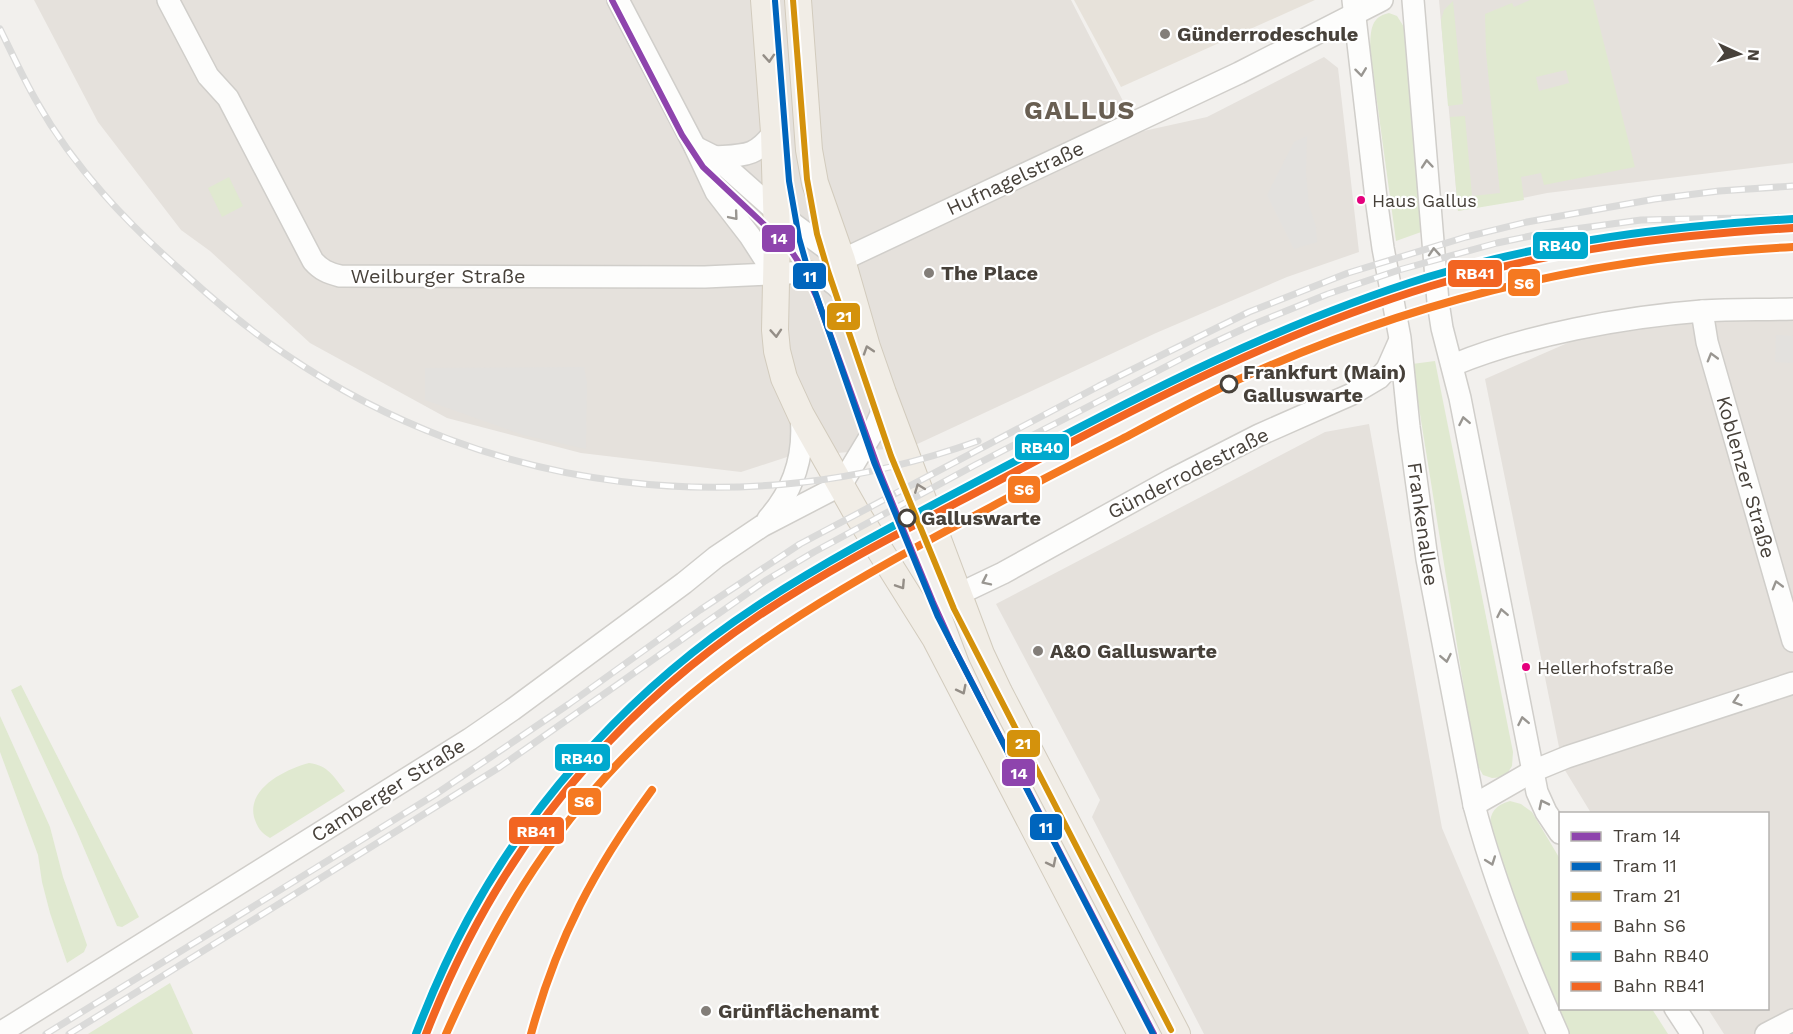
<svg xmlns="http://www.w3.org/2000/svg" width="1793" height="1034" viewBox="0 0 1793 1034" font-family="'Work Sans',sans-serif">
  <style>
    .residential { fill: #e5e1dc }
    .education { fill: #e7e2da }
    .green { fill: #e0e9d0; fill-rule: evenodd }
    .parking { fill: #e3e1de }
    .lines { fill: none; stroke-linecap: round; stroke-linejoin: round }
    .minor-casing { stroke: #d0ceca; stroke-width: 24 }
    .major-casing { stroke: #d2cbbd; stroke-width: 28 }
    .minor { stroke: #fdfdfc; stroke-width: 21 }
    .major { stroke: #f1ede6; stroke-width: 26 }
    .rail-casing { stroke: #dadad9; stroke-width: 7 }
    .rail { stroke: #fff; stroke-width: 4.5; stroke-dasharray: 14; stroke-linecap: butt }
    .rail-1-casing { stroke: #fff; stroke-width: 12 }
    .rail-2-casing { stroke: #fff; stroke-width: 12 }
    .rail-3-casing { stroke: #fff; stroke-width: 12 }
    .rail-1 { stroke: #f57921; stroke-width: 8 }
    .rail-2 { stroke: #00a9ce; stroke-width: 8 }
    .rail-3 { stroke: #f26522; stroke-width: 8 }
    .tram-1-casing { stroke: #fff; stroke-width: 10 }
    .tram-2-casing { stroke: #fff; stroke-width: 10 }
    .tram-3-casing { stroke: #fff; stroke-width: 10 }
    .tram-1 { stroke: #8e44ad; stroke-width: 6 }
    .tram-2 { stroke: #0065bd; stroke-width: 6 }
    .tram-3 { stroke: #d4920c; stroke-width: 6 }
    .oneway { stroke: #948e87 }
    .oneway2 { stroke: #999691 }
    .poi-dot { fill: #837e79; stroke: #fff; stroke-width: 2 }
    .bus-dot { fill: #e5007d; stroke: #fff; stroke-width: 2 }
    .stop-dot { fill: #fff; stroke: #47413a; stroke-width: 3 }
    .labels { text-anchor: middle; stroke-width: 4.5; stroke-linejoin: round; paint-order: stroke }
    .bus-label { font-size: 18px; fill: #47413a; stroke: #fff; text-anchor: start }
    .poi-label { font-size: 20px; font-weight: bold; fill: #47413a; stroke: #fff; text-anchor: start }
    .street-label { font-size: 20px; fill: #47413a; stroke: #fff }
    .stop-label { font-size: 20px; font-weight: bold; fill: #47413a; stroke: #fff; text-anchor: start }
    .district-label { font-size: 26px; font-weight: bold; letter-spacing: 1.5px; fill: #695f52; stroke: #fff }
    .line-badge { stroke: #fff; stroke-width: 2 }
    .badge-label { font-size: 16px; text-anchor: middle; font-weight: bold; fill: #fff }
  </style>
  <rect width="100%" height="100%" fill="#f2f0ed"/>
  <g class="residential">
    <path d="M34,0H1071L1139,132L1207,117L1324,57L1338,68L1359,252L1287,277L1156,333L911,447L787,457L741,472L581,453L447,418L310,343L210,251L181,230L98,122Z"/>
    <path d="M1439,0H1793V163L1547,193L1458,211Z"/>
    <path d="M1793,297V1034H1724L1708,1009L1768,1008V814L1591,813L1563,767L1485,379L1652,306Z"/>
    <path d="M1369,424L1442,828L1529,1034H1204L1092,817L1100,800L996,604L1325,432Z"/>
  </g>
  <path class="education" d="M1074,0H1315L1121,87Z"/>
  <g class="green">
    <path d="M1530,0H1593L1635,167L1544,185L1541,173L1521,177L1524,200L1458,211L1450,117L1465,116L1472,196L1500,193L1486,52L1485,14L1512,3L1514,7ZM1566,70L1569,83L1539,91L1536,77Z"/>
    <path d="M1453,1L1463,104L1448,106L1441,20L1444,10Z"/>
    <path d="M1389,13L1397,16L1404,27L1424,231L1396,241L1370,50C1371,33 1369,17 1389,13Z"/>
    <path d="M229,177L243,206L222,217L208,188Z"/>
    <path d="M1435,361L1513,752L1512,766L1505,777L1492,778L1483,775L1477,764L1473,745L1412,364Z"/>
    <path d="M21,685L139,917L122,927L117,926L77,832L11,690Z"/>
    <path d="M0,716L50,827L63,877L87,945L84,952L67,963L50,913L42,882L38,855L0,752Z"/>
    <path d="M309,763C328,765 334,777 345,791L270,838C261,833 257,827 254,817C247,788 286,769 309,763Z"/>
    <path d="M1510,801L1521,804L1532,812L1560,859V1008L1652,1009L1668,1034H1569L1548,991L1491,836C1488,818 1491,806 1510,801Z"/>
    <path d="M170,983L193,1034H88Z"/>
  </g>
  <g class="parking">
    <path d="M1307,136L1306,173L1309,205L1316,227L1317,242L1294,249L1267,195L1294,142Z"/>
    <path d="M1776,335L1793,336V363L1775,362Z"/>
    <path d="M584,367L587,382L586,449L523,435L425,400V368Z"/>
  </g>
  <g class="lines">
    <defs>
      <g id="minor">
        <path d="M168,0L208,76L228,98L313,261C321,270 328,273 340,276L705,277L809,272C830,276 843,291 855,307"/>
        <path d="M618,0L695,147L716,192L750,236L775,275"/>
        <path d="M1353,0L1376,198L1383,248L1400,338L1409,427L1427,559L1474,805C1494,881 1526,962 1558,1034"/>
        <path d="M1413,0L1438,302L1442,328L1460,398L1537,792L1546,812L1560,833"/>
        <path d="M695,147L715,157L777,212L842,260L1239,73L1382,0"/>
        <path d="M715,157C745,155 756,157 774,132"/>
        <path d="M1702,311L1707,342L1793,641"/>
        <path d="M1453,365C1526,335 1623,317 1702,311C1732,309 1763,310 1793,309"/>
        <path d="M768,519C794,490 805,454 801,415"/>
        <path d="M959,594L1003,573L1171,480L1259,435L1352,394L1379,378L1387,369L1399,342"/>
        <path d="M1474,805L1533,771L1567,757L1793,683"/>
        <path d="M1675,1008L1692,1034"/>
        <path d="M0,1033L470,739L512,710L684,583L716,557L762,526L841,485L873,432L881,414L883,393"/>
        <path d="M1766,1034L1793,1020"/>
      </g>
      <g id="major">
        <path d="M764,0L774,132L777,235L775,330L777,351L784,378L801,415L856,512L935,638L1141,1034"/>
        <path d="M798,0L809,150L815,183L842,260L867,347L883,393L981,654L999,692L1177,1034"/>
      </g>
    </defs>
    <use href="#minor" class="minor-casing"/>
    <use href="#major" class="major-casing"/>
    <use href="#minor" class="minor"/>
    <use href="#major" class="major"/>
    <defs>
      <g id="rail">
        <path d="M0,29C12,53 23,78 37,102C74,168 128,224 185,274C217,303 249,330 285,354C490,494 745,525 978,441"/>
        <path d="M46,1034L436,794L569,704L700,610L800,544L1099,386L1249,312L1348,273L1466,237L1527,222L1655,199L1719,191L1793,186"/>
        <path d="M69,1034L500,767L765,581L814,552L975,465L1204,347L1254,324L1328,294L1399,270L1497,243L1545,233L1641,220L1793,217"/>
      </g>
    </defs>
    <use href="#rail" class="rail-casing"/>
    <use href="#rail" class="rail"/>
    <defs>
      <g id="rail-1">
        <path d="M446,1034C494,926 544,839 627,754C731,646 861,576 991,507C1035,483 1079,461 1122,439C1171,413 1219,387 1269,366C1439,293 1608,256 1793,247"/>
        <path d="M531,1034C557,939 594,869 652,790"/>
      </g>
      <path id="rail-2" d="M416,1034C431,995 448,956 468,919C536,794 638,684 757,606C836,554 922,511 1006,466C1142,394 1280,323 1428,277C1547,241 1670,226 1793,219"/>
      <path id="rail-3" d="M426,1034C493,861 604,720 758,616C839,562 927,519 1013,473C1148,401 1284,331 1431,286C1549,250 1671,235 1793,228"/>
    </defs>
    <use href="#rail-1" class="rail-1-casing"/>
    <use href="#rail-2" class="rail-2-casing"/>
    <use href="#rail-3" class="rail-3-casing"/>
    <use href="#rail-1" class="rail-1"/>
    <use href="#rail-2" class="rail-2"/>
    <use href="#rail-3" class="rail-3"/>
    <defs>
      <path id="tram-1" d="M612,0L682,135L703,167L790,249L805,272L817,298L880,473L933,602L952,644L1154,1034"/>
      <path id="tram-2" d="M775,1L789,181L799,238L810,277L874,462L938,617L1153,1034"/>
      <path id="tram-3" d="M793,0L807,179L817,234L828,271L891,456L954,609L1171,1030"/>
    </defs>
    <use href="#tram-1" class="tram-1-casing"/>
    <use href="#tram-2" class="tram-2-casing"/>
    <use href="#tram-3" class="tram-3-casing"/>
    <use href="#tram-1" class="tram-1"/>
    <use href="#tram-2" class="tram-2"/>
    <use href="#tram-3" class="tram-3"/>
  </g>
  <defs><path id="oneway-chevron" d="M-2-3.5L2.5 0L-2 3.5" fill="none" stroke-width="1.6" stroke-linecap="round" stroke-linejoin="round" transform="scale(1.5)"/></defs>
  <g class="oneway">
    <use href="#oneway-chevron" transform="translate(769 58) rotate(86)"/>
    <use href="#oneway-chevron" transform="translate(776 333) rotate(86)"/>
    <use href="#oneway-chevron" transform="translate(868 350) rotate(-108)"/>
    <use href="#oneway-chevron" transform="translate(919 488) rotate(-111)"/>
    <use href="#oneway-chevron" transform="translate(901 585) rotate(57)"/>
    <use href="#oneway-chevron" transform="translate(962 690) rotate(63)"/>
    <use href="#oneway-chevron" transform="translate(1052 863) rotate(63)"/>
  </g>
  <g class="oneway2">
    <use href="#oneway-chevron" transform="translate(1361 72) rotate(83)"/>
    <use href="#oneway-chevron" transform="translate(1427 164) rotate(-95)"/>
    <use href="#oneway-chevron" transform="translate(734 216) rotate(50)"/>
    <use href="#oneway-chevron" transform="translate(1434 252) rotate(-94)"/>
    <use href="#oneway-chevron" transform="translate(1712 357) rotate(-106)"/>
    <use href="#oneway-chevron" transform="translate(1464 421) rotate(-101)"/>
    <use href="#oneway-chevron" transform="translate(986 581) rotate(154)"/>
    <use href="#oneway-chevron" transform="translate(1777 585) rotate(-106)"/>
    <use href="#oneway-chevron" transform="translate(1502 613) rotate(-101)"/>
    <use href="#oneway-chevron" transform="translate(1446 658) rotate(79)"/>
    <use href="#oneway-chevron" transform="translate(1737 701) rotate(162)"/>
    <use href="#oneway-chevron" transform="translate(1523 721) rotate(-101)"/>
    <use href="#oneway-chevron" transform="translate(1543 804) rotate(-116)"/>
    <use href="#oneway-chevron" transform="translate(1491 861) rotate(70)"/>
  </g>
  <g class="poi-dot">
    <circle cx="1165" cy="34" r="6"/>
    <circle cx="929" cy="273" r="6"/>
    <circle cx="1038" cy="651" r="6"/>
    <circle cx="706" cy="1011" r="6"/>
  </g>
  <g class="bus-dot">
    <circle cx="1361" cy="200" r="5"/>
    <circle cx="1526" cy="667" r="5"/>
  </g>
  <g class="stop-dot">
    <circle cx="1229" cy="384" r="8"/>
    <circle cx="907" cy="518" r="8"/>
  </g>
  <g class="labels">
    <g class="bus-label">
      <text x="1372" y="207">Haus Gallus</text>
      <text x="1537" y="674">Hellerhofstraße</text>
    </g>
    <g class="poi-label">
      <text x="1177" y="41">Günderrodeschule</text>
      <text x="941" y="280">The Place</text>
      <text x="1050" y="658">A&amp;O Galluswarte</text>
      <text x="718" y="1018">Grünflächenamt</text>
    </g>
    <g class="street-label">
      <text transform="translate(1015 178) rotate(-25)" y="7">Hufnagelstraße</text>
      <text x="438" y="283">Weilburger Straße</text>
      <text transform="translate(1188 473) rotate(-27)" y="7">Günderrodestraße</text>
      <text transform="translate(1746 477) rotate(74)" y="7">Koblenzer Straße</text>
      <text transform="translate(1423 524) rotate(82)" y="7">Frankenallee</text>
      <text transform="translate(388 790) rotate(-32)" y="7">Camberger Straße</text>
    </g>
    <g class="stop-label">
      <text x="1243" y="379">Frankfurt (Main)<tspan x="1243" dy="23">Galluswarte</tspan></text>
      <text x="921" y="525">Galluswarte</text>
    </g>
    <g class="district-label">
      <text x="1080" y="119">GALLUS</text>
    </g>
  </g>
  <g class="line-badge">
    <rect x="761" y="224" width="35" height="29" rx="6" fill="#8e44ad"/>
    <rect x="1532" y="231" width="57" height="29" rx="6" fill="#00a9ce"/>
    <rect x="1447" y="259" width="56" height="29" rx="6" fill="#f26522"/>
    <rect x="792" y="262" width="35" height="28" rx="6" fill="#0065bd"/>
    <rect x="1507" y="268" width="34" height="29" rx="6" fill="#f57921"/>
    <rect x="826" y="302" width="35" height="29" rx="6" fill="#d4920c"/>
    <rect x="1014" y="433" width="56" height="28" rx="6" fill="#00a9ce"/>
    <rect x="1007" y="475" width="34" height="29" rx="6" fill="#f57921"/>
    <rect x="1006" y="729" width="35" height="29" rx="6" fill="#d4920c"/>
    <rect x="554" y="743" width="57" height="29" rx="6" fill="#00a9ce"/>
    <rect x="1001" y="758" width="35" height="29" rx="6" fill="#8e44ad"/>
    <rect x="567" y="787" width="35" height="29" rx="6" fill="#f57921"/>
    <rect x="1029" y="813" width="34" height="28" rx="6" fill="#0065bd"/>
    <rect x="508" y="816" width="57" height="29" rx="6" fill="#f26522"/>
  </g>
  <g class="badge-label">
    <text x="779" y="244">14</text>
    <text x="1560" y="251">RB40</text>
    <text x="1475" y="279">RB41</text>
    <text x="810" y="282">11</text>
    <text x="1524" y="289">S6</text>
    <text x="844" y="322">21</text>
    <text x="1042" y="453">RB40</text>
    <text x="1024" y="495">S6</text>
    <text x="1023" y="749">21</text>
    <text x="582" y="764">RB40</text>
    <text x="1019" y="779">14</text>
    <text x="584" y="807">S6</text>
    <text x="1046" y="833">11</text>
    <text x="536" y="837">RB41</text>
  </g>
  <rect x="1559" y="812" width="210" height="198" fill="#ffffff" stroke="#b5b3b0" stroke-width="1.5"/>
  <rect x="1571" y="832" width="30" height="9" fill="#8e44ad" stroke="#b5b3b0" stroke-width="1.5"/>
  <text x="1613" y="842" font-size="18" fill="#47413a">Tram 14</text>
  <rect x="1571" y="862" width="30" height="9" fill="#0065bd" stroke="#b5b3b0" stroke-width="1.5"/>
  <text x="1613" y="872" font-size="18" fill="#47413a">Tram 11</text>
  <rect x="1571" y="892" width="30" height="9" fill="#d4920c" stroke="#b5b3b0" stroke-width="1.5"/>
  <text x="1613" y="902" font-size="18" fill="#47413a">Tram 21</text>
  <rect x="1571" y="922" width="30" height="9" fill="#f57921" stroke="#b5b3b0" stroke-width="1.5"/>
  <text x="1613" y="932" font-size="18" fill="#47413a">Bahn S6</text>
  <rect x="1571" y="952" width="30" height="9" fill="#00a9ce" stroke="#b5b3b0" stroke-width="1.5"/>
  <text x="1613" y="962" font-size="18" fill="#47413a">Bahn RB40</text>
  <rect x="1571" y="982" width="30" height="9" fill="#f26522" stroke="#b5b3b0" stroke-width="1.5"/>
  <text x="1613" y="992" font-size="18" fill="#47413a">Bahn RB41</text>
  <g transform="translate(1739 54) rotate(94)" stroke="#ffffff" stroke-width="4.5" paint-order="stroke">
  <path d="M0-4.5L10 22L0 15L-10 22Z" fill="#47413a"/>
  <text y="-9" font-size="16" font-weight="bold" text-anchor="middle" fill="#47413a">N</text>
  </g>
</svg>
